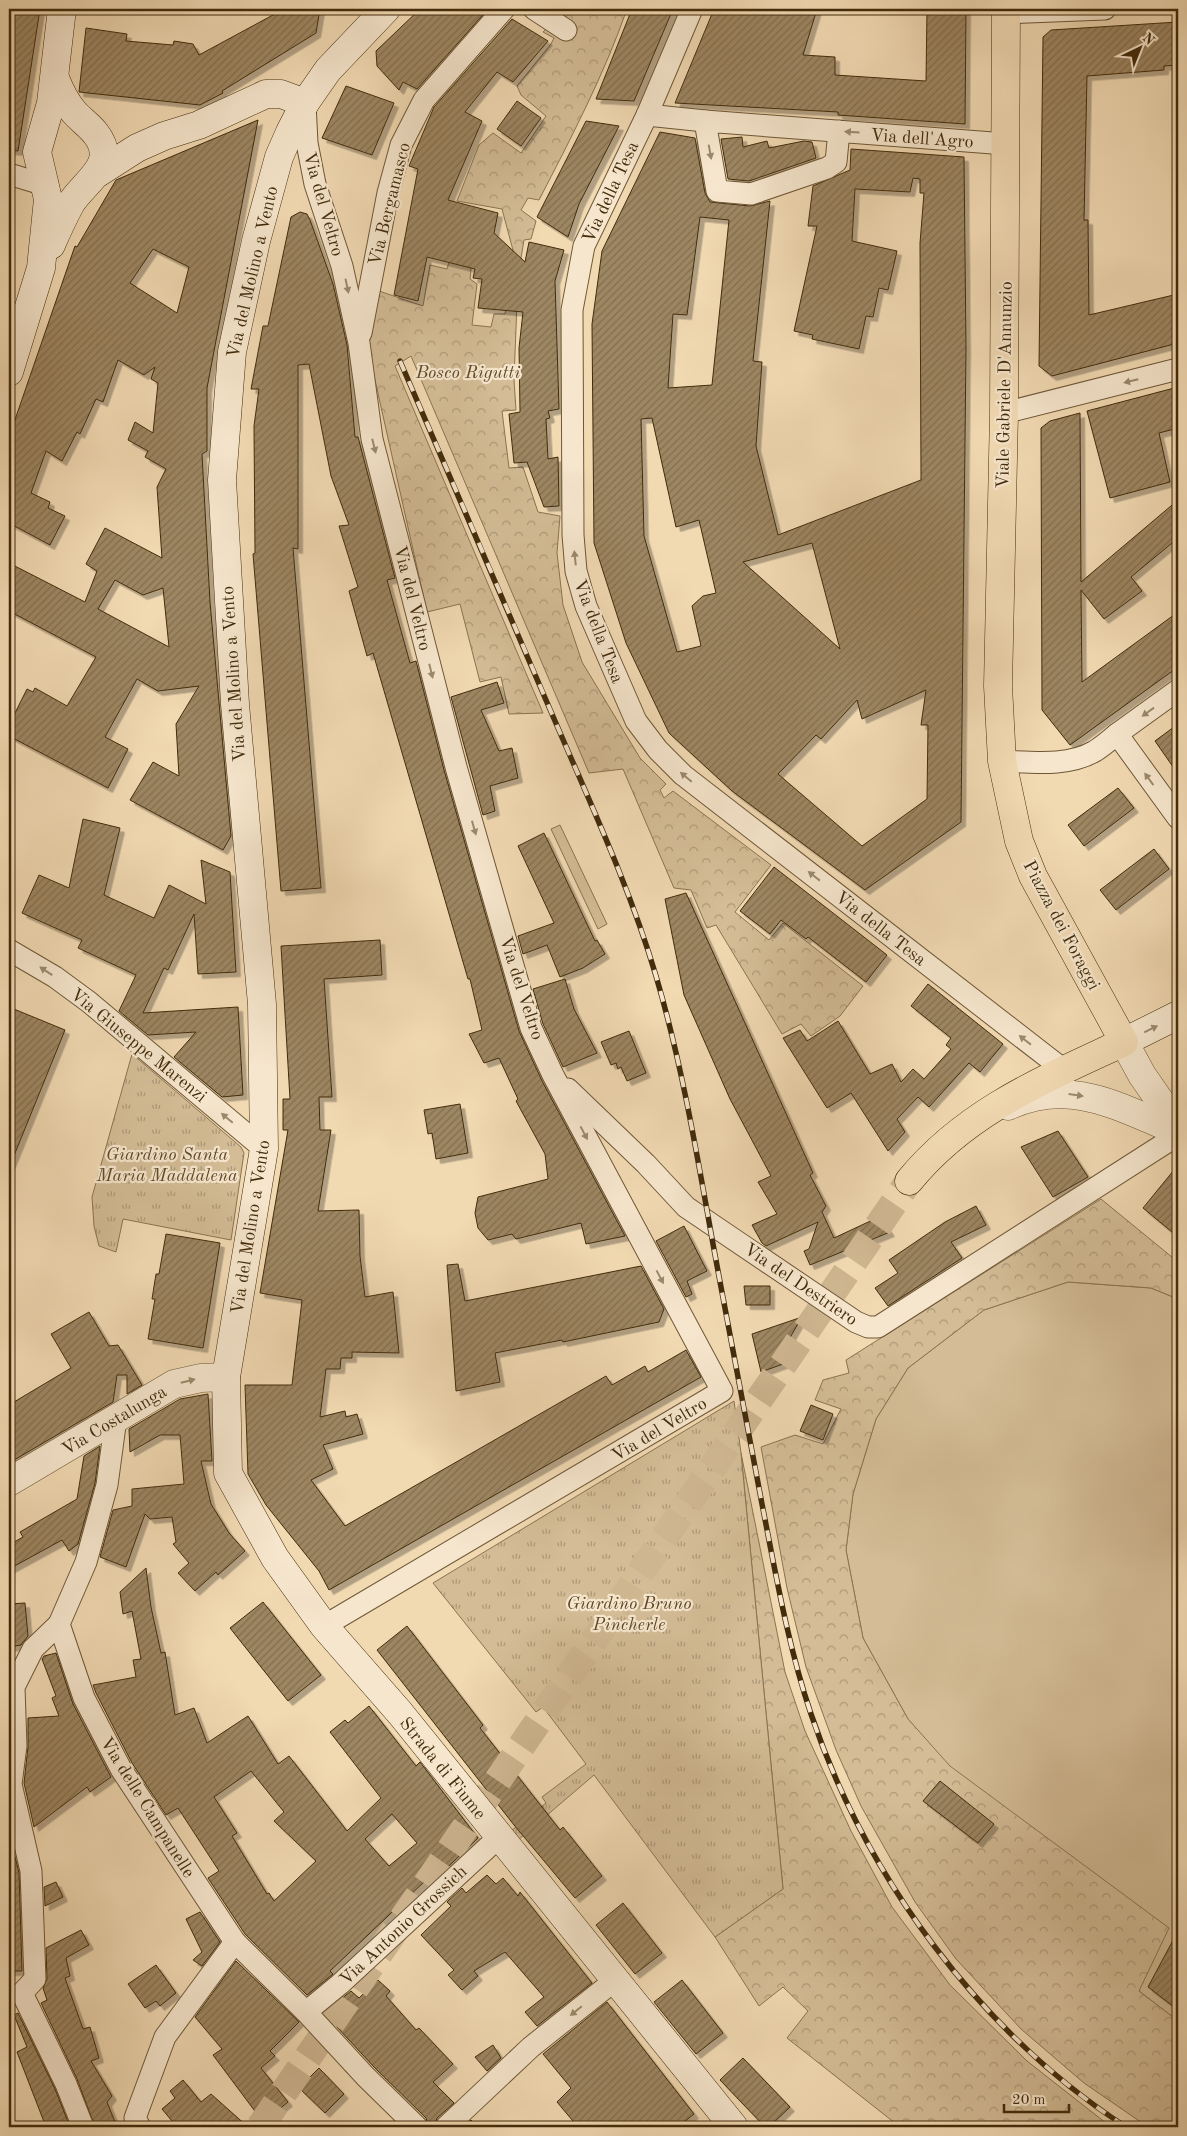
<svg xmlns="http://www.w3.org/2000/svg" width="1187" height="2136" viewBox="0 0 1187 2136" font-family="'Old Standard TT',serif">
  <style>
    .green { fill: #d3bc96; stroke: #8a7451 }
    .forest { fill: url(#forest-crowns); stroke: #8a7451 }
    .park { fill: url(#park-tufts); stroke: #8a7451 }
    .building { fill: url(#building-hatch); stroke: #422c0c; fill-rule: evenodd; filter: url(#shadow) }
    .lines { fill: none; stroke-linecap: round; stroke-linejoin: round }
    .primary-tunnel { stroke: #ceb691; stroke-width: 28; stroke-dasharray: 28 14; stroke-linecap: butt }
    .minor-casing { stroke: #6e5736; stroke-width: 23 }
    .tertiary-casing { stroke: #6e5736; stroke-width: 29 }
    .secondary-casing { stroke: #422c0c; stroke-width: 29 }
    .primary-casing { stroke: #422c0c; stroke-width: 29 }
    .minor { stroke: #f6e6cd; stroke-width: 21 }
    .tertiary { stroke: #f6e6cd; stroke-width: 28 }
    .secondary { stroke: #f6e6cd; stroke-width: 28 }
    .primary { stroke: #f1d9b2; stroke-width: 28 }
    .rail-casing { stroke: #422c0c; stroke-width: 5.5 }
    .rail { stroke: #f6e6cd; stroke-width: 4; stroke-dasharray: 11; stroke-linecap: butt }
    .oneway { fill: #9c896c }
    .labels { text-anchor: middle; stroke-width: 4.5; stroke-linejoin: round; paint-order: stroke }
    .street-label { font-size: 18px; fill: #422c0c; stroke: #f6e6cd }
    .park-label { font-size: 18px; font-style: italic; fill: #5f4928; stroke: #f6e6cd }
  </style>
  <defs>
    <pattern id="forest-crowns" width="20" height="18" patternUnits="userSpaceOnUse" patternTransform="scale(1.25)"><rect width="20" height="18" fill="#d3bc96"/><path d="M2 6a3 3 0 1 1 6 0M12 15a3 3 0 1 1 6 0" fill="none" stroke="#ad9979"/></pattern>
    <pattern id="park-tufts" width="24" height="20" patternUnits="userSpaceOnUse" patternTransform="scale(1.25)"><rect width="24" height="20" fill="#d3bc96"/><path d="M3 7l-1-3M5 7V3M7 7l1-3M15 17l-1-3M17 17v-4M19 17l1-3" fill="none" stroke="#ad9979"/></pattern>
    <pattern id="building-hatch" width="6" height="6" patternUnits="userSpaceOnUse" patternTransform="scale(1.25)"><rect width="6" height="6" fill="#9d8662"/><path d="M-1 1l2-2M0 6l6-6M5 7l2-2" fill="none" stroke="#826e4f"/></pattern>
    <filter id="shadow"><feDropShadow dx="4.5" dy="4.5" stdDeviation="0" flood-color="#0004"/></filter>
  </defs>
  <rect width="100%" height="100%" fill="#f1d9b2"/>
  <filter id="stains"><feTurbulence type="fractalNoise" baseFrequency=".004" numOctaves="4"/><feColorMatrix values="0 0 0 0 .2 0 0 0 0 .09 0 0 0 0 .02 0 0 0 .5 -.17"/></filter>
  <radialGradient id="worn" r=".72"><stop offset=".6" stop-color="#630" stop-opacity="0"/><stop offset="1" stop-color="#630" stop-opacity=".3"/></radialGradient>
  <g class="green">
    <path d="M560,825L607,924L598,929L551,829Z"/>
    <path d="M1068,1282L1151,1288L1178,1299V2021L1139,1991L908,1719L863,1638L846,1550L853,1494L876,1419L908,1368L984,1310Z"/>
  </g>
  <g class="forest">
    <path d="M565,9H627C604,75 571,138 539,200L528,198L521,210L536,221L531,239L524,240L518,276L514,380L516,410L502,411L509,468L523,467L538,512L560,516L557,553L563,605L582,662L640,758L666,784L660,790L664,798L673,791L771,865L735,912L769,940L783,923L863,986L840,1016L811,1036L801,1024L782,1034L716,925L707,928L691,890L674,888L623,769L589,773L411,356L395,366L543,713L509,714L501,677L480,682L460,604L427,612L366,340L379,291L423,306L430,265L447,269L453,248L473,251L470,279L477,284L472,325L491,327L494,314H505L514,254L502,209L457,201L479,145L493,133L521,153L546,116L521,95L517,86L551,44L554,38L543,32L566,10Z"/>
    <path d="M1101,1199L1178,1262V1299L1151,1288L1068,1282L984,1310L908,1368L876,1419L853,1494L846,1550L863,1638L908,1719L950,1766L1169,1928L1139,1991L1178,2021V2127H1148L1084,2083L1021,2029L956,1959L915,1902L861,1806L836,1750L806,1667L787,1588L761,1447L795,1435L823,1444L841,1409L815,1400L823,1380L849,1373L846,1360Z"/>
    <path d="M741,1453L785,1672L805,1731L851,1831L892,1907L950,1985L1027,2061L1111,2127H900L787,2038L808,2011L783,1987L759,2006L715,1937L783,1889Z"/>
  </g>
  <g class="park">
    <path d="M132,1054L241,1147L244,1153L231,1240L123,1219L116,1252L99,1246L94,1226L92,1197Z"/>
    <path d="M734,1401L741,1453L783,1889L715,1937L594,1775L518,1840L511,1831L546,1803L542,1797L586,1764L543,1707L536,1712L433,1583Z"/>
  </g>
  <g class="building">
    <path d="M9,9H40L18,151L9,150Z"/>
    <path d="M284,9H320L316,33L222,91L223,93L200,105L79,92L86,28L127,34L126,41L173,45L174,41L193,44L199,55Z"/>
    <path d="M420,9H488L417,89L403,82L399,90L377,66L376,51Z"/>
    <path d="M632,9H673L634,101L596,99Z"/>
    <path d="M714,9H817L803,55L835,57V75L926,81L927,9H966L965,124L838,115V112L675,103Z"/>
    <path d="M512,19L548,41L513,82L497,72L465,112L482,121L448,200L498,213L494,233L525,262L529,242L564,250L555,281L559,409L548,411L550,418L546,419L548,459L558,457L559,506L544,507L527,462L514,463L509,414L520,412L519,348L523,312L478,308L482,279L473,278L475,269L427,257L418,301L394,295L418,169L409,166L434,107Z"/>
    <path d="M1178,22V65L1164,66V70L1087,76L1084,220H1088L1089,315L1178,294V343L1052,376L1039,366L1043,37L1051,30Z"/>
    <path d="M346,86L394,103L372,155L322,138Z"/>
    <path d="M517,101L541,118L521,146L497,129Z"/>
    <path d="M258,120L207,388V451L202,454L210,602L231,836L223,850L130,800L153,762L179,776L176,724L199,686L158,691L137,679L105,737L128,749L108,788L9,736V713L14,715L27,689L33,692L35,688L67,706L96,657L9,611V563L85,602L97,571L86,564L105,528L162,558L157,487L166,469L145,457L148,451L128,440L135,422L153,433L158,383L151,379L155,367L144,375L118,360L103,402L96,399L80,434L77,432L62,461L46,451L31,493L50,502L48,508L65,516L50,545L9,523V437L75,246L77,247L116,180ZM153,249L189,267L177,313L130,283ZM115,580L143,595L163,588L169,647L98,609Z"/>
    <path d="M586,121L619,126L579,204L568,237L537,217Z"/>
    <path d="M660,132L695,138L705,193L710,202L750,206L770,201L753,361L762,362L756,446L778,535L921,480L920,243L924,193H920V179L913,178L910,192L855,189L852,241L897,251L888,290L879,288L873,317L866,316L859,349L812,339L813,335L794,331L817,226H808L813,186L850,170L851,149L964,157L966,348L961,822L865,890L732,791L669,733L626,643L594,543L592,324L602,251ZM700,217L729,220L712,385L668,388L673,314L687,315ZM652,418L676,527L699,520L716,593L703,596L692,606L701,646L677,652L644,536L641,419ZM812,543L840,649L743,562ZM926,690L921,725H928L927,799L862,846L778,774L816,735L821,739L857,700L862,719Z"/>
    <path d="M742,137L743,147L767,141L769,148L804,141L812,142L816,158L749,181L728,179L721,139Z"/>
    <path d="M300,212L307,214L310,220L333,284L347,345L355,437H358L395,578L387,580L410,663L416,661L444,770L519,1031L542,1081L625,1236L586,1244L581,1223L516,1239L512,1234L488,1240L478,1228L475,1213L478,1197L548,1179L545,1154L516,1101L518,1099L499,1058L484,1063L469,1034L482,1030L470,979H468L373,653L367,656L349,591L358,587L339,526L349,525L331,476L309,364L298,365V549L293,548L321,888L281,891L253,554L255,553L254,426L259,389H251L263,326H268L291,217Z"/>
    <path d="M1178,387V428L1159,433L1170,482L1110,498L1087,411Z"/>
    <path d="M1080,413L1081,582L1178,500V538L1131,577L1142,591L1104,619L1081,590L1082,682L1178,612V667L1070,745L1042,710L1041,428L1050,421Z"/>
    <path d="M497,682L504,703L481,710L499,751L512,748L518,778L490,786L495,811L483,815L451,697Z"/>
    <path d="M1178,724V774L1155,741Z"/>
    <path d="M1118,788L1134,808L1084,846L1068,825Z"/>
    <path d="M83,819L120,828L104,895L154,918L169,885L206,904L201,860L230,872L236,972L198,974L194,914L168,970L164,968L143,1013L238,1007L243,1095L222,1097L174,1057L196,1032L148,1035L119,1011L136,975L78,948L82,940L22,913L39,875L69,888Z"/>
    <path d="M544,833L595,941L597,940L605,954L583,968L560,977L547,945L523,954L518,936L554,923L518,846Z"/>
    <path d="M1154,849L1169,869L1116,910L1100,890Z"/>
    <path d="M774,867L887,955L866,982L808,937L806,939L781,920L770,934L740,911Z"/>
    <path d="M686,893L813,1173L810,1175L826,1206L822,1212L834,1238L879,1217L890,1232L810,1265L804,1251L809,1249L818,1222L766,1246L762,1243L752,1225L777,1214L758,1182L771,1176L730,1099L684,995L665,899Z"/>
    <path d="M380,940L382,975L324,979L332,1097H319L320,1130H331L318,1211L359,1210L360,1256L365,1297L393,1292L399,1353L352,1352V1358H341L340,1369H326L320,1417L345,1411L346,1417L357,1414L363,1434L323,1445L333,1469L311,1480L345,1526L606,1376L612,1385L645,1366L648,1372L686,1350L701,1377L329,1590L319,1571L266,1505L248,1474L245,1385H292L302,1300L260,1293L288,1130H283V1099H290L281,946Z"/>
    <path d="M565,979L574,1009L597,1053L563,1067L543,1024L533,989Z"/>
    <path d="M928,984L1003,1044L980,1072L969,1063L929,1107L918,1097L897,1119L905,1132L888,1151L851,1093L827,1108L783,1038L800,1030L807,1041L838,1021L870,1074L892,1064L901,1082L913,1069L924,1079L951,1049L946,1045L951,1038L911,1006Z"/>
    <path d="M9,1007L65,1030L9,1168Z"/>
    <path d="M629,1031L646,1073L627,1081L621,1067L618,1069L616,1063L611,1065L601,1042Z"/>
    <path d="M460,1104L468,1153L436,1159L432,1133L428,1134L424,1110Z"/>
    <path d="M1058,1131L1088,1177L1053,1197L1021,1147Z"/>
    <path d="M1178,1165V1237L1143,1208Z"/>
    <path d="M976,1206L986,1225L951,1242L962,1258L888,1306L875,1288L898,1273L889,1260L945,1222Z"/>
    <path d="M684,1226L707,1271L687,1281L692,1294L686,1297L656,1241Z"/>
    <path d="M166,1234L220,1243L203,1348L148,1339L155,1299H152L156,1274H159Z"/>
    <path d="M458,1264L465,1301L641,1266L664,1309L659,1322L563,1342L562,1340L495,1353L500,1382L456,1391L447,1265Z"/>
    <path d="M744,1286H770V1305H746Z"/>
    <path d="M89,1312L109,1346L118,1345L142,1385L127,1394V1375H117L113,1402L9,1463V1405L71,1368L51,1334Z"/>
    <path d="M802,1317L788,1341L794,1360L761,1372L752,1334Z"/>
    <path d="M208,1394L212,1461H201L211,1504L229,1533L245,1551L218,1575L216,1572L195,1591L178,1573L189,1563L173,1544L176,1542L172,1517L150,1519L145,1514L126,1567L100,1557L113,1510L132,1506V1489L184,1484L180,1435H160L130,1452L129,1429L180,1399Z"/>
    <path d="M811,1405L833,1414L823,1440L800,1431Z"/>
    <path d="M100,1446L95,1483L78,1544L69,1551L62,1540L9,1569V1545L23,1537L20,1532L77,1499L84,1456Z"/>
    <path d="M146,1568L151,1607L161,1653L165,1652L175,1715L194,1708L207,1743L248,1716L278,1764L289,1756L347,1831L381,1798L330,1732L345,1720L348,1723L369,1706L416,1766L420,1762L478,1838L430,1884L426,1880L330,1971L333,1974L307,1995L245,1934L208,1878L219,1871L178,1808L166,1815L132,1763L96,1693L93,1685L136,1677L133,1660L141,1659L132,1611L123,1614L120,1592ZM251,1771L284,1812L274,1821L316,1861L274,1901L269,1893L267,1894L232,1836L237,1833L214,1797ZM392,1814L417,1843L389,1866L365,1839Z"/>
    <path d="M263,1602L321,1675L288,1701L230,1628Z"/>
    <path d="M25,1603L28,1636L21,1645L9,1647V1604Z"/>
    <path d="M407,1626L483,1725L480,1728L560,1830L563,1827L602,1876L575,1898L514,1825L377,1650Z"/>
    <path d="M56,1653L73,1704L111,1777L90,1792L87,1787L34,1827L24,1783L28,1747V1718L59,1716L52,1698L56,1696L42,1659L44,1656Z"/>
    <path d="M940,1781L994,1824L978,1843L923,1801Z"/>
    <path d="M14,1853L19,1873L22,1971H9V1958H11L9,1931V1854Z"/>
    <path d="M487,1875L496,1884L503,1878L518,1896L520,1892L592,1983L537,2026L525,2012L544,1997L505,1952L474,1971L478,1976L462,1990L448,1975L454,1970L421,1935L451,1906L447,1902L462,1888L466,1893Z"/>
    <path d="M56,1882L63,1897L45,1906L44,1887Z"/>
    <path d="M623,1903L662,1953L635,1974L596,1925Z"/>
    <path d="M200,1912L220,1942L202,1966L193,1960L202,1952L186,1919Z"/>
    <path d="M81,1930L89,1945L66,1958L70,1976L65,1978L83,2029L90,2027L99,2058L91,2061L112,2096L107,2102L117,2127H95L77,2079L41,2003L47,2000L43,1988L47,1979L46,1948Z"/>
    <path d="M1178,1931V2010L1148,1987Z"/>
    <path d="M236,1961L299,2022L270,2051L275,2056L261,2068L288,2102L263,2122L213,2055L222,2049L195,2017Z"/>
    <path d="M156,1965L176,1993L160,2006L156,2001L145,2008L128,1984Z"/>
    <path d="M378,1980L390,1991L386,1996L416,2030L419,2028L453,2064L433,2082L454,2103L437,2118L434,2127L429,2126L426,2118L374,2067L324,2013L351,1991L359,1998Z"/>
    <path d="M682,1980L723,2033L696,2054L654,2002Z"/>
    <path d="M607,2002L694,2114L678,2127H578L557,2102L571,2088L543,2054Z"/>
    <path d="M18,2013L55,2089L70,2127H46L17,2052L27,2047L14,2015Z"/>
    <path d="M493,2045L501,2058L487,2071L475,2057Z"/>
    <path d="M743,2058L790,2107L769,2127H765L720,2080Z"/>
    <path d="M319,2068L344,2094L325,2113L299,2088Z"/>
    <path d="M183,2080L201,2102L211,2094L248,2127H177L162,2109L175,2098L170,2091Z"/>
    <path d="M471,2120L478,2127H464Z"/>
  </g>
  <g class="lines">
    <path class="primary-tunnel" d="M260,2127L909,1181"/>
    <defs>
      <g id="minor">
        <path d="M534,9L566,30"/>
        <path d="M692,9L647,115L584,246L572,310L573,535L576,571L586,606L636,721L658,750L683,775L1064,1070"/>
        <path d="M1006,13L1105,9"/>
        <path d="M305,103L307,143L315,184L342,266L359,343L372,439L456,767L531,1028L553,1075L722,1391L324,1626"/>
        <path d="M647,115L705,121"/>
        <path d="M839,131L836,162L827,168L751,194L717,191L705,121L1006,144"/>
        <path d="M9,174L45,185"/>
        <path d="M361,333L388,193L401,145L424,100L504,9"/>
        <path d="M1004,413L1178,369"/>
        <path d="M1117,734L1178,690"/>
        <path d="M1002,761C1032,762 1068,767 1095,751C1103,746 1110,740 1117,734L1178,818"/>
        <path d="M9,950L55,977L89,1002L264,1149"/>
        <path d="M568,1089L646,1164L686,1207L856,1322L868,1327H878L1178,1135"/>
        <path d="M116,1418L107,1485L86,1562L59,1624L84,1698L121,1769L235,1942L306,2012L365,2076L417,2127"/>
        <path d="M59,1624L33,1649L14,1687L16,1746L11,1784L31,1871L35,1979L22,1993L66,2084L83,2127"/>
        <path d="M306,2012L340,1984L499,1837"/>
        <path d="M140,2127L135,2118L165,2037L235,1942"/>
        <path d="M446,2127L531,2047L614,1981"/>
      </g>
      <g id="tertiary">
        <path d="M1124,1042L1142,1075L1178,1127"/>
        <path d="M1008,1106C1073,1077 1119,1108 1178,1131"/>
        <path d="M9,1482L174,1384L201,1378L226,1377"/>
      </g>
      <g id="secondary">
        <path d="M386,9L328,70L305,103L290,132L279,157L256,241L232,352L222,480L235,704L262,1004L264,1149L226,1377L228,1473L275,1558L324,1626L400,1713L734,2127"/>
        <path d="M98,173L137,148L164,136L199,125L266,94H281L305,103"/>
        <path d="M51,245C57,231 64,216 71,203C85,181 119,164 96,134C90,126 81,120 74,112C65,102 60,91 55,78"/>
        <path d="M9,372L41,268L48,199L37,152L51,103L62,9"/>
        <path d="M1124,1042L1178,1015"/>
      </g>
      <path id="primary" d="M909,1181C966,1111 1045,1079 1124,1042L1033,876L1019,841L1002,761L998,686L1004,413L1006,9"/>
    </defs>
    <use href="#minor" class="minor-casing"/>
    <use href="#tertiary" class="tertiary-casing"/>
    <use href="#secondary" class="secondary-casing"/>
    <use href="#primary" class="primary-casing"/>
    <use href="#minor" class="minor"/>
    <use href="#tertiary" class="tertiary"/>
    <use href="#secondary" class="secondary"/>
    <use href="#primary" class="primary"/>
    <defs>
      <path id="rail" d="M400,361C452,481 504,601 555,721C591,805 630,888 656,976C682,1064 697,1155 713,1244C729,1331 746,1418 762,1504C776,1575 788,1646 811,1714C866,1878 981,2033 1126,2127"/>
    </defs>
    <use href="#rail" class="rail-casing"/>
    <use href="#rail" class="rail"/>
  </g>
  <defs><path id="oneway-solid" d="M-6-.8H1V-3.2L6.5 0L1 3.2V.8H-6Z" transform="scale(1.25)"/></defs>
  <g class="oneway">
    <use href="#oneway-solid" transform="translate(852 132) rotate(-176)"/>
    <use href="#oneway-solid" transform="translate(710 152) rotate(80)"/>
    <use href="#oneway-solid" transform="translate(347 286) rotate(78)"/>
    <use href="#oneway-solid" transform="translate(1131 381) rotate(166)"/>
    <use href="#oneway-solid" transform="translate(374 446) rotate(76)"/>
    <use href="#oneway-solid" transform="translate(575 558) rotate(-96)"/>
    <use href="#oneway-solid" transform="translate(431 671) rotate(76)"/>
    <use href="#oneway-solid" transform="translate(1148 712) rotate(144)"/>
    <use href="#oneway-solid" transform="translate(686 777) rotate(-140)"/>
    <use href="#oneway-solid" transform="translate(1149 779) rotate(-126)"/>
    <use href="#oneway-solid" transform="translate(474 828) rotate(74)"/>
    <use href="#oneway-solid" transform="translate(814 876) rotate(-142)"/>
    <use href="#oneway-solid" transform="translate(46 971) rotate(-147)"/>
    <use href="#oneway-solid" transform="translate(1151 1029) rotate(-26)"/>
    <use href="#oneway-solid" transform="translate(1025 1040) rotate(-142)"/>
    <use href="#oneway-solid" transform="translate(1076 1095) rotate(8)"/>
    <use href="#oneway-solid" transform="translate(227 1118) rotate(-140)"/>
    <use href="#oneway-solid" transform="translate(584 1133) rotate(62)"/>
    <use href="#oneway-solid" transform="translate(660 1277) rotate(62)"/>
    <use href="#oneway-solid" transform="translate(188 1381) rotate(-14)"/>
    <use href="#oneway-solid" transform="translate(576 2011) rotate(141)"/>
  </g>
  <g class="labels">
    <g class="street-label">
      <text transform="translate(922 138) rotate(4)" y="6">Via dell'Agro</text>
      <text transform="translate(610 192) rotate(-65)" y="6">Via della Tesa</text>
      <text transform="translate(324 204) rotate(74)" y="6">Via del Veltro</text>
      <text transform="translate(389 204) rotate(-76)" y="6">Via Bergamasco</text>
      <text transform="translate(252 272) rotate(-77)" y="6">Via del Molino a Vento</text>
      <text transform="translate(1004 385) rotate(-89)" y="6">Viale Gabriele D'Annunzio</text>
      <text transform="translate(413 598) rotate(76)" y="6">Via del Veltro</text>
      <text transform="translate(599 631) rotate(69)" y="6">Via della Tesa</text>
      <text transform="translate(233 674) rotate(-94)" y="6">Via del Molino a Vento</text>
      <text transform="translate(1062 925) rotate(62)" y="6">Piazza dei Foraggi</text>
      <text transform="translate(881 928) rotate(38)" y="6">Via della Tesa</text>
      <text transform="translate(522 988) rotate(72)" y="6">Via del Veltro</text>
      <text transform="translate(139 1045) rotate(39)" y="6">Via Giuseppe Marenzi</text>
      <text transform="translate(250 1227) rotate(-81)" y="6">Via del Molino a Vento</text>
      <text transform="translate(801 1284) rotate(34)" y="6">Via del Destriero</text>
      <text transform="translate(114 1420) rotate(-31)" y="6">Via Costalunga</text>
      <text transform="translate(659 1429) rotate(-31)" y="6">Via del Veltro</text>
      <text transform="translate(443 1768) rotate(51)" y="6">Strada di Fiume</text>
      <text transform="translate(148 1807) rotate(58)" y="6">Via delle Campanelle</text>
      <text transform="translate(403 1925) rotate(-43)" y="6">Via Antonio Grossich</text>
    </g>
    <g class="park-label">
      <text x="468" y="378">Bosco Rigutti</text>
      <text x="167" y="1160">Giardino Santa<tspan x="167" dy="21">Maria Maddalena</tspan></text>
      <text x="629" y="1609">Giardino Bruno<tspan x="629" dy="21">Pincherle</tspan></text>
    </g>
  </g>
  <rect width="1187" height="2136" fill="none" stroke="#f1d9b2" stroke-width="30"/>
  <rect x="10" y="10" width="1167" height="2116" fill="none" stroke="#422c0c" stroke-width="2.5"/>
  <rect x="15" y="15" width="1157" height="2106" fill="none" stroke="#422c0c"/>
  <g transform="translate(1140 48) rotate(43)" stroke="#f6e6cd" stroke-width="4" paint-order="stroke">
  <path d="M0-4L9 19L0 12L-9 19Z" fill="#422c0c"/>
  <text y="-8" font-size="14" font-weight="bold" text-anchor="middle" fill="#422c0c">N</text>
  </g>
  <path d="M1004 2104v8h65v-8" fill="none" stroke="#422c0c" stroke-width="2.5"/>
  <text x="1012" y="2104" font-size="15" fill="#422c0c" stroke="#f6e6cd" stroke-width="4" paint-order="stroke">20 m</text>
  <rect width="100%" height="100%" filter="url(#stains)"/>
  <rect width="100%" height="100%" fill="url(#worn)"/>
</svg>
